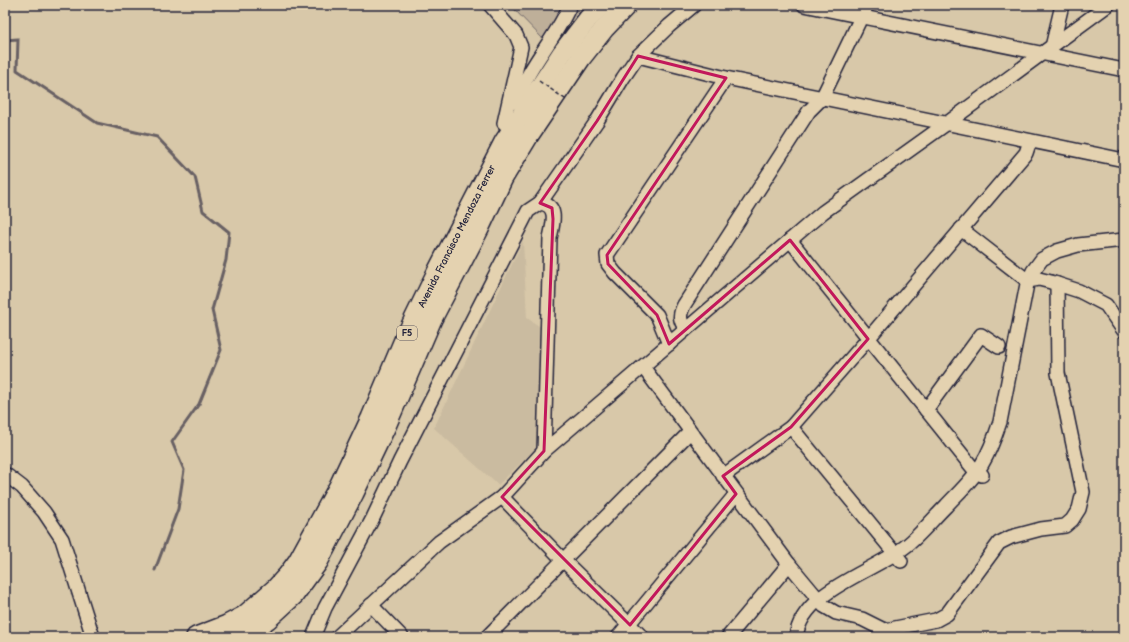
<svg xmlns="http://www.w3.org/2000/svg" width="1129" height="642" viewBox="0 0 1129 642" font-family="'Balsamiq Sans',sans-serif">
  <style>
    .built { fill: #cabba0 }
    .green { fill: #beaf99; stroke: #70686a }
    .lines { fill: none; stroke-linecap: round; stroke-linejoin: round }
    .stream { stroke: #676064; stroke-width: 3 }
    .minor-casing { stroke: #22223b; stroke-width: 16 }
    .highway-casing { stroke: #22223b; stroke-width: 22 }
    .minor { stroke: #e4d2b0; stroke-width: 13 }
    .highway { stroke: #e4d2b0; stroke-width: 19 }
    .path-bridge { stroke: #22223b; stroke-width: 1.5; stroke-dasharray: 4 3; stroke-linecap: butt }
    .marked { fill: none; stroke: #c2185b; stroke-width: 3; stroke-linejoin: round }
    .labels { text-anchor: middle; stroke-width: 3; stroke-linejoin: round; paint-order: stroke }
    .shield { fill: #e4d2b0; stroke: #5c575e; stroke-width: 1 }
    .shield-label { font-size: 9px; font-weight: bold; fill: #22223b }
    .street-label { font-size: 10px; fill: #22223b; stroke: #e4d2b0 }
  </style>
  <rect width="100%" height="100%" fill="#d8c8a9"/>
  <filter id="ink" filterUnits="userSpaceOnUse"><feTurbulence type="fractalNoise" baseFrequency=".025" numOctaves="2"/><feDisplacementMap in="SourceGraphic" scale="8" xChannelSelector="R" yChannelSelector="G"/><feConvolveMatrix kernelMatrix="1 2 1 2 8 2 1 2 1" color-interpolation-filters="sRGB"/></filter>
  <g filter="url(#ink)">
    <path class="built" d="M523,241L527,318L542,328L537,447L498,485L434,428Z"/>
    <path class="green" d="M510,5H585L553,47L547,43Z"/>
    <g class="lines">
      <path class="stream" d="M5,40L18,39L17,70L97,123L157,137L195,177L203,211L229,232L226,260L212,310L221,350L199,404L172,442L184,470L178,509L155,570"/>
      <defs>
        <g id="minor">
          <path d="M490,5L516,35L521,47L504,123L512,129"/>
          <path d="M804,5L1124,70"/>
          <path d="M1052,47L1062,5"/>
          <path d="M638,56L726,78"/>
          <path d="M517,103C526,67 556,39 570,5"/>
          <path d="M540,203L597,121L623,78L638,56L669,26L694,5"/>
          <path d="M961,229L1028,281L1039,279L1051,282L1079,291L1106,305L1124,331"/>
          <path d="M790,240L976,472L982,475"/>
          <path d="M686,329C679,320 679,315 684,305L809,111L822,98L867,5"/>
          <path d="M669,344L657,315L615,273L608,264L607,255L726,78L1124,160"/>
          <path d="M643,367L789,564L824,606L836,613L862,619L898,637"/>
          <path d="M926,410L981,335L999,347"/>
          <path d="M791,427L901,561"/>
          <path d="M5,474L22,487L44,512L62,539L93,637"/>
          <path d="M723,476L791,427L868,339L1026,153L1030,141"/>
          <path d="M502,497L563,560L642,637"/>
          <path d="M371,605L402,637"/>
          <path d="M885,630L936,620L947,614L999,543L1011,537L1041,529L1065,526L1072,520L1079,509L1083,492L1058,373L1057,284"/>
          <path d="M313,637L325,608L373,518L400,461L528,211L540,203C559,205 553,224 550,238L544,451"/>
          <path d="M337,637L439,542L502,497L544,451L823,212L946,124L1108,5"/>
          <path d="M487,637L690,432"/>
          <path d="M618,637L736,494"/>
          <path d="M728,637L789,564"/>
          <path d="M796,637C802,588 880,571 912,541C924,530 935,517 946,506C958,493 973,480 982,464C990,451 995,437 1000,422L1027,284L1033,271L1042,259L1057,251L1078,245L1124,240"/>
        </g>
        <g id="highway">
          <path d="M196,637L227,625L244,616L276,588L287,576L298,561L339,486L371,418L404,340L438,270L504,142L562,53L588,19L602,5"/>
          <path d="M241,637L268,619L294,595L318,562L354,493L386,426L432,319L479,229L503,178L529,135L581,58L604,29L627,5"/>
        </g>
      </defs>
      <use href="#minor" class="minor-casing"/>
      <use href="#highway" class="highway-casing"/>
      <use href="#minor" class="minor"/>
      <use href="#highway" class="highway"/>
      <path class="path-bridge" d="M539,81L565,99"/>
    </g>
  </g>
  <path class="marked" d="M638,56L726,78L607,255L608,264L657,315L669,344L790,240L868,339L791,427L723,476L736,494L630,625L502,497L544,451L553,219L552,208L540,203L597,121Z"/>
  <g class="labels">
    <rect class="shield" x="397" y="326" width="20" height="14" rx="3"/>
    <g class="shield-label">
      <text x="407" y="336">F5</text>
    </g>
    <g class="street-label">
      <text transform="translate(456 236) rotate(-63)" y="4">Avenida Francisco Mendoza Ferrer</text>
    </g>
  </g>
  <rect width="1129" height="642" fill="none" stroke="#e4d2b0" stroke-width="20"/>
  <rect x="10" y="10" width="1109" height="622" fill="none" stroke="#22223b" stroke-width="1.5" filter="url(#ink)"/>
</svg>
